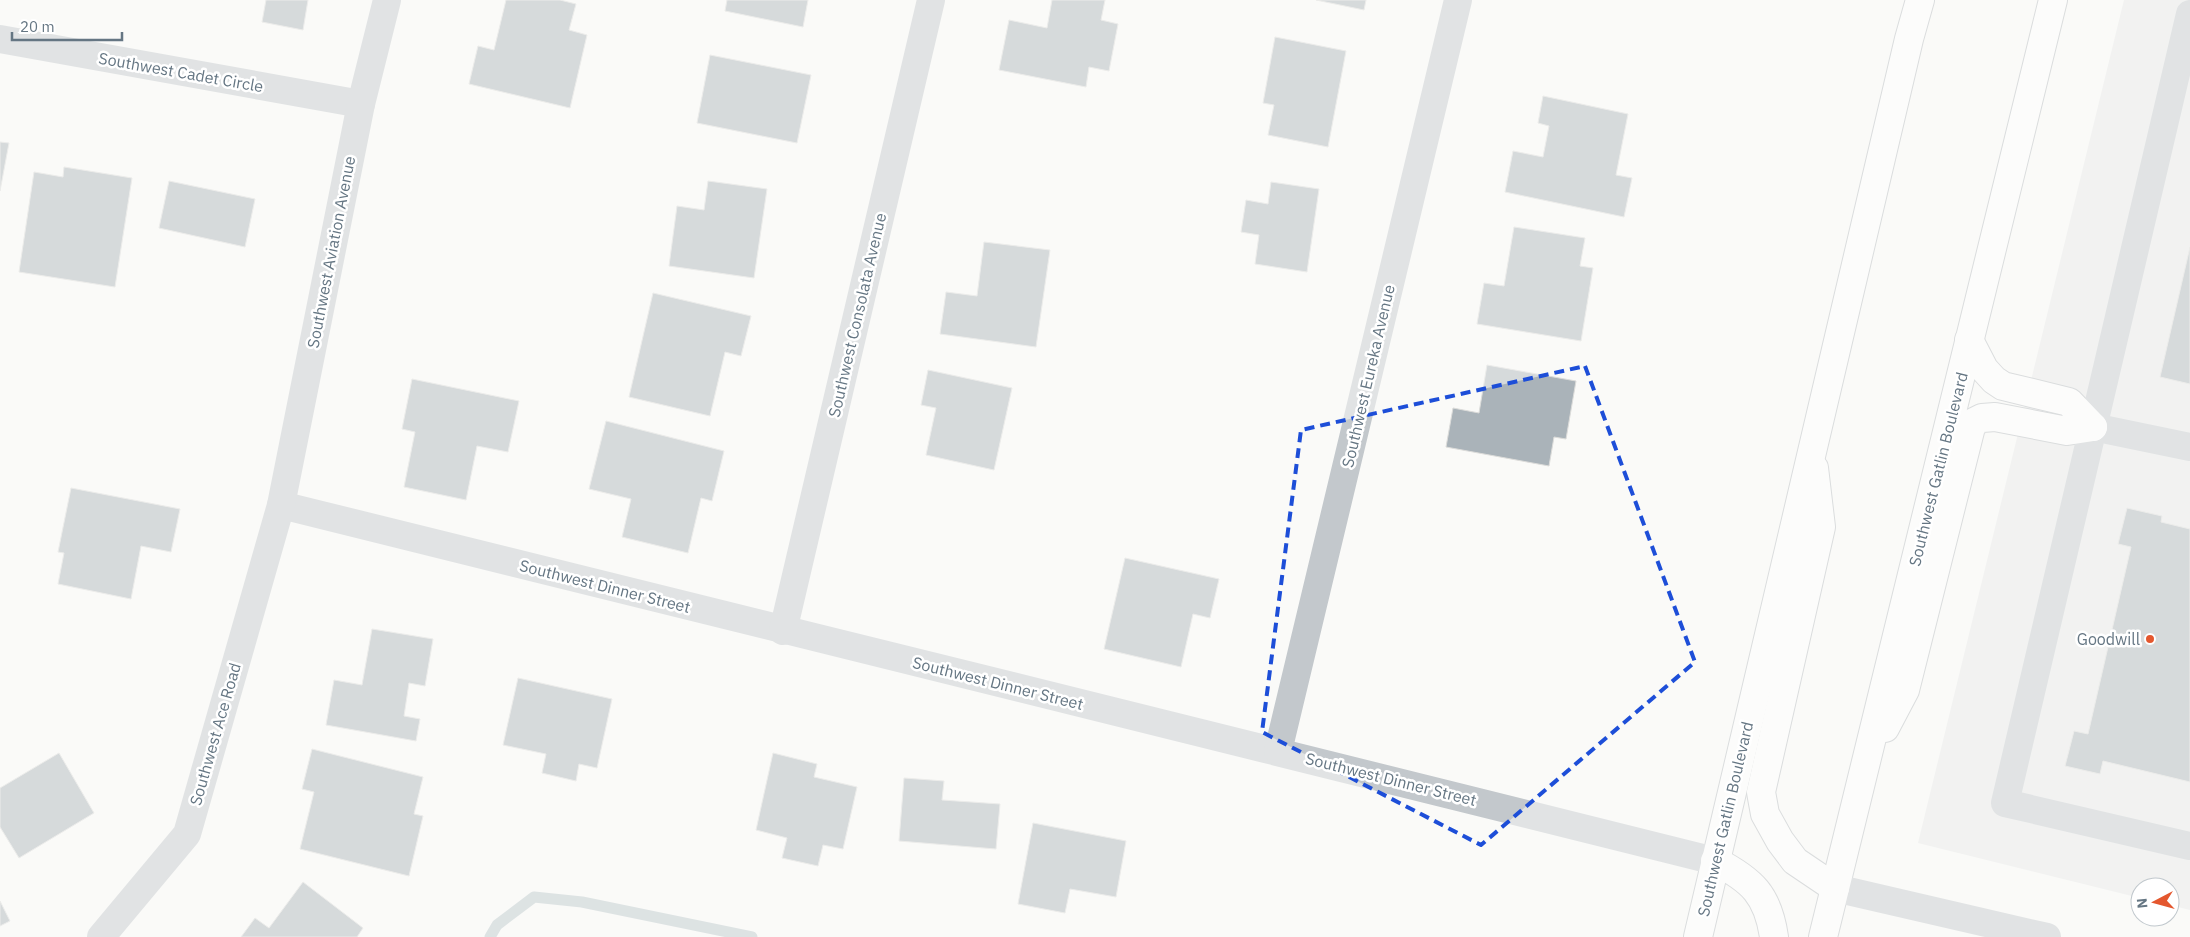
<svg xmlns="http://www.w3.org/2000/svg" width="2190" height="937" viewBox="0 0 2190 937" font-family="'IBM Plex Sans',sans-serif">
  <style>
    .built { fill: #e8e9e9 }
    .lines { fill: none; stroke-linecap: round; stroke-linejoin: round }
    .stream { stroke: #bbc7cb; stroke-width: 11 }
    .building { fill: #aab3b9; stroke: #dcdcda }
    .major-casing { stroke: #b5babe; stroke-width: 30 }
    .minor { stroke: #c3c8cc; stroke-width: 28 }
    .major { stroke: #fff; stroke-width: 28 }
    .marked { fill: none; stroke: #1d4ed8; stroke-width: 4; stroke-dasharray: 10 6; stroke-linejoin: round }
    .poi-dot { fill: #e4572e; stroke: #fff; stroke-width: 2 }
    .labels { text-anchor: middle; stroke-width: 5; stroke-linejoin: round; paint-order: stroke }
    .street-label { font-size: 16px; fill: #657683; stroke: #fff }
    .poi-label { font-size: 16px; fill: #657683; stroke: #fff; text-anchor: end }
  </style>
  <rect width="100%" height="100%" fill="#fafaf8"/>
  <path class="built" d="M2124,0H2190V910L2170,905V887H2140V898L1918,843Z"/>
  <g class="lines">
    <path class="stream" d="M490,937L497,925L534,897L582,902L752,937"/>
  </g>
  <g class="building">
    <path d="M266,0H308L303,30L262,22Z"/>
    <path d="M506,0H560L576,4L569,30L587,35L570,108L469,84L478,46L494,50Z"/>
    <path d="M727,0H808L803,27L725,11Z"/>
    <path d="M1052,0H1105L1101,20L1118,24L1109,71L1089,67L1086,87L999,70L1009,20L1047,28Z"/>
    <path d="M1316,0H1366L1364,10Z"/>
    <path d="M1275,37L1346,51L1328,147L1268,135L1274,105L1263,103Z"/>
    <path d="M710,55L811,75L797,143L697,123Z"/>
    <path d="M1543,96L1628,114L1616,175L1632,178L1624,217L1505,192L1513,151L1543,157L1549,126L1538,123Z"/>
    <path d="M0,142L9,143L0,191Z"/>
    <path d="M64,167L132,178L115,287L19,272L34,172L63,177Z"/>
    <path d="M169,181L255,199L245,247L159,228Z"/>
    <path d="M708,181L767,189L754,278L669,266L677,206L704,210Z"/>
    <path d="M1271,182L1319,189L1307,272L1255,264L1259,235L1241,232L1246,200L1268,204Z"/>
    <path d="M1514,227L1585,238L1580,266L1593,268L1581,341L1477,324L1484,283L1504,286Z"/>
    <path d="M984,242L1050,250L1036,347L940,334L946,292L977,296Z"/>
    <path d="M2190,247V384L2160,377Z"/>
    <path d="M653,293L751,316L741,356L725,352L710,416L629,397Z"/>
    <path d="M1487,365L1576,381L1566,439L1554,437L1549,466L1446,447L1453,408L1479,413Z"/>
    <path d="M928,370L1012,388L994,470L926,455L936,408L921,405Z"/>
    <path d="M412,379L519,401L508,452L477,446L466,500L404,487L415,432L402,429Z"/>
    <path d="M606,421L724,451L712,501L701,498L688,553L622,537L631,499L589,489Z"/>
    <path d="M71,488L180,509L171,552L141,546L131,599L58,584L64,553L58,552Z"/>
    <path d="M2127,508L2162,516L2161,522L2190,529V782L2103,761L2100,774L2065,766L2074,731L2088,734L2131,547L2118,544Z"/>
    <path d="M1125,558L1219,579L1210,618L1193,614L1181,667L1104,649Z"/>
    <path d="M372,629L433,639L425,686L409,683L404,716L420,719L416,741L326,725L334,680L362,685Z"/>
    <path d="M518,678L612,699L597,768L579,764L576,781L542,773L546,754L503,745Z"/>
    <path d="M312,749L423,777L414,814L423,816L409,876L300,849L314,792L302,789Z"/>
    <path d="M59,753L94,813L19,858L0,827V788Z"/>
    <path d="M773,753L817,764L814,777L857,787L843,849L823,845L818,866L782,858L787,838L756,830Z"/>
    <path d="M904,778L944,781L942,800L1000,804L996,849L899,841Z"/>
    <path d="M1033,823L1126,841L1116,897L1070,889L1065,913L1018,904Z"/>
    <path d="M303,882L363,928L357,937H241L255,918L269,928Z"/>
    <path d="M0,901L10,921L0,926Z"/>
  </g>
  <g class="lines">
    <defs>
      <g id="major">
        <path d="M1969,340L1984,369L1994,380L2003,386L2069,402L2093,427"/>
        <path d="M1814,468L1821,527L1761,792L1765,814L1780,841L1795,861L1835,888"/>
        <path d="M1885,728L1905,690L1972,423L1982,418L1995,417L2067,431L2093,427"/>
        <path d="M1715,861C1752,880 1768,895 1774,937"/>
        <path d="M1698,937L1909,39L1920,0"/>
        <path d="M1823,937L2053,0"/>
      </g>
    </defs>
    <use href="#major" class="major-casing"/>
    <g class="minor">
      <path d="M2190,14L2005,803L2190,846"/>
      <path d="M0,39L361,104"/>
      <path d="M2093,427L2190,447"/>
      <path d="M281,505C758,625 1238,740 1715,861"/>
      <path d="M783,631L931,0"/>
      <path d="M1278,751L1458,0"/>
      <path d="M1835,888L2047,937"/>
      <path d="M101,937L187,834L281,505L361,104L387,0"/>
    </g>
    <use href="#major" class="major"/>
  </g>
  <path d="M0 0H2190V937H0ZM1585,366L1695,662L1481,845L1262,732L1301,430Z" fill="#fafaf8" fill-opacity=".55" fill-rule="evenodd"/>
  <path class="marked" d="M1585,366L1695,662L1481,845L1262,732L1301,430Z"/>
  <circle class="poi-dot" cx="2150" cy="639" r="5"/>
  <g class="labels">
    <g class="street-label">
      <text transform="translate(181 72) rotate(10)" y="6">Southwest Cadet Circle</text>
      <text transform="translate(331 252) rotate(-79)" y="6">Southwest Aviation Avenue</text>
      <text transform="translate(857 315) rotate(-77)" y="6">Southwest Consolata Avenue</text>
      <text transform="translate(1368 376) rotate(-77)" y="6">Southwest Eureka Avenue</text>
      <text transform="translate(1938 469) rotate(-76)" y="6">Southwest Gatlin Boulevard</text>
      <text transform="translate(605 586) rotate(14)" y="6">Southwest Dinner Street</text>
      <text transform="translate(998 683) rotate(14)" y="6">Southwest Dinner Street</text>
      <text transform="translate(215 734) rotate(-74)" y="6">Southwest Ace Road</text>
      <text transform="translate(1391 779) rotate(14)" y="6">Southwest Dinner Street</text>
      <text transform="translate(1725 819) rotate(-77)" y="6">Southwest Gatlin Boulevard</text>
    </g>
    <g class="poi-label">
      <text x="2140" y="645">Goodwill</text>
    </g>
  </g>
  <g transform="translate(2155 902) rotate(264)"><circle r="24" fill="#ffffff" stroke="#c1c8cd"/>
  <path d="M0-4L9 19L0 12L-9 19Z" fill="#e4572e"/>
  <text y="-8" font-size="14" font-weight="bold" text-anchor="middle" fill="#657683">N</text>
  </g>
  <path d="M12 32v8h110v-8" fill="none" stroke="#657683" stroke-width="2.5"/>
  <text x="20" y="32" font-size="15" fill="#657683" stroke="#ffffff" stroke-width="4" paint-order="stroke">20 m</text>
</svg>
